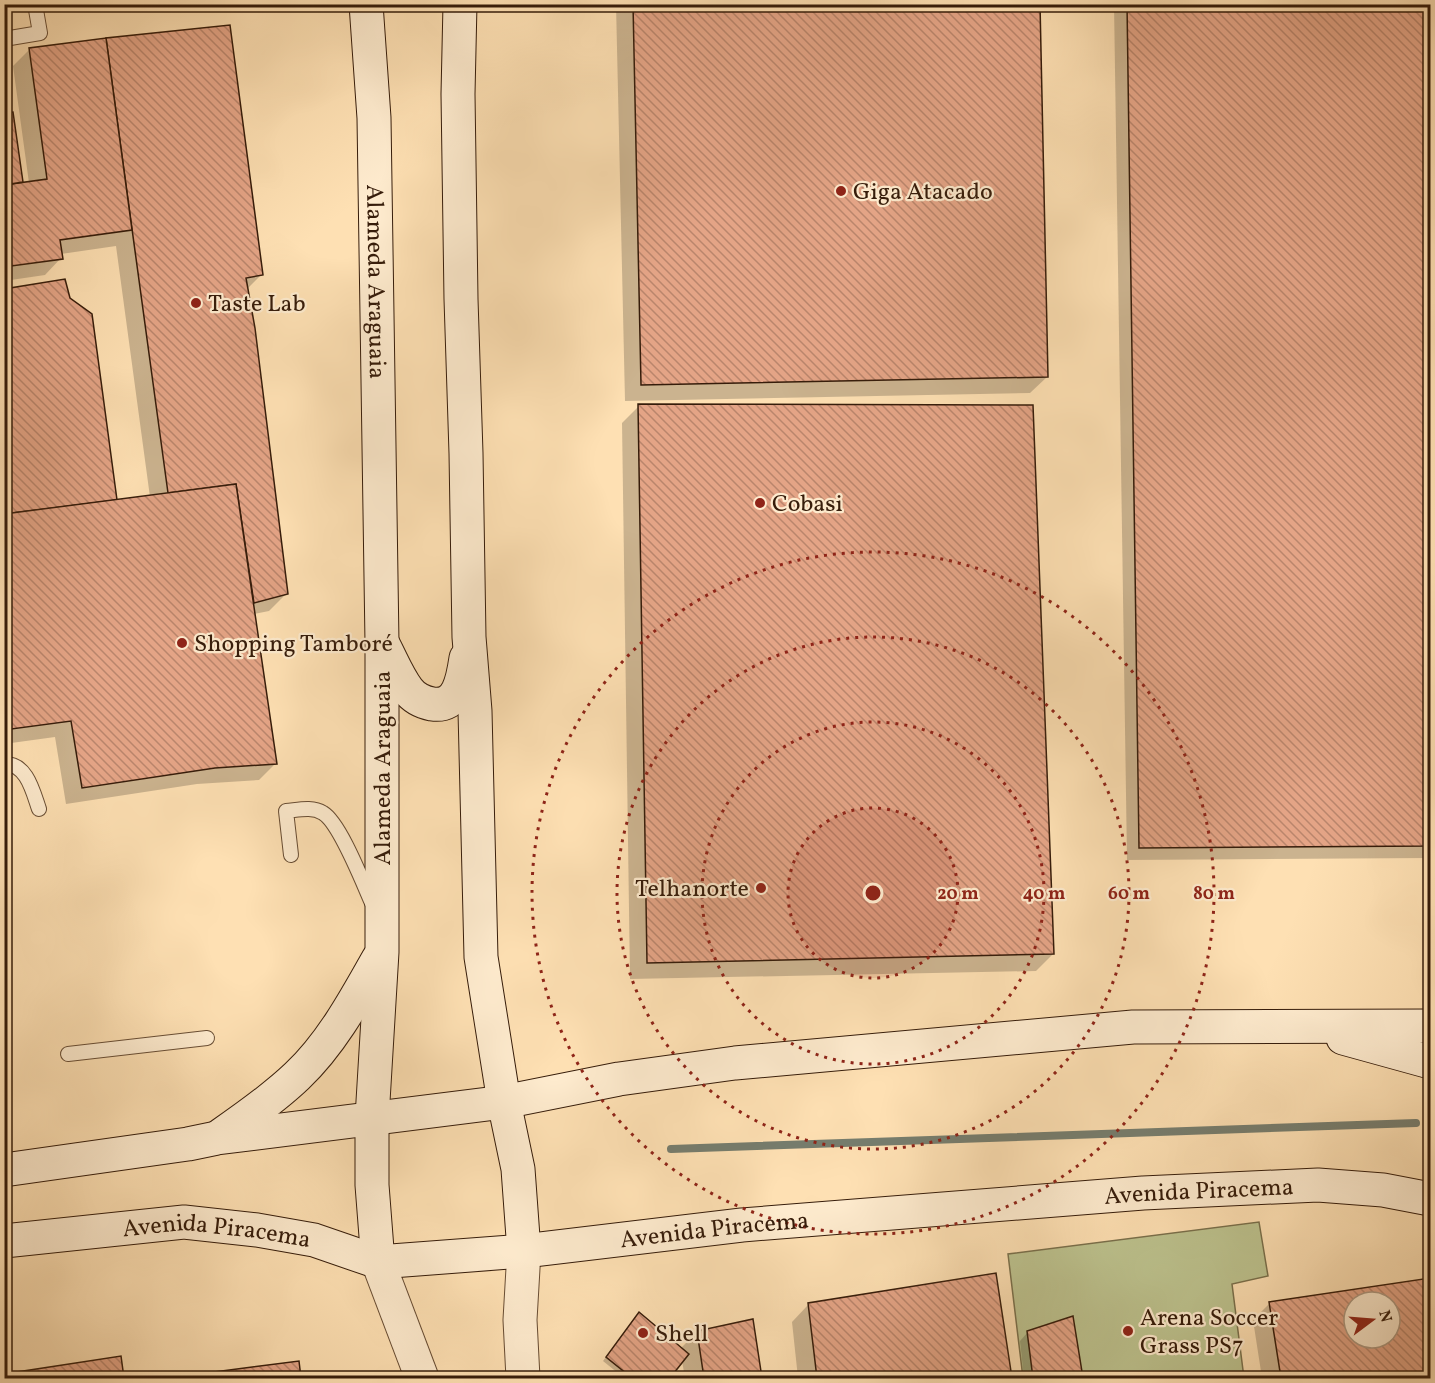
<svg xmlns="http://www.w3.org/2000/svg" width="1435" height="1383" viewBox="0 0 1435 1383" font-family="Vollkorn,serif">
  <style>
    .pitch { fill: #bdc38f; stroke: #7a704c; stroke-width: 1.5 }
    .shadow { fill: #0003; fill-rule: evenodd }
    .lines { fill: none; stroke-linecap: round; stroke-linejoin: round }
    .stream { stroke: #767d6e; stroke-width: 8 }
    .building { fill: url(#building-back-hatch); stroke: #361c0a; stroke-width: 1.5; fill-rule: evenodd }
    .service-casing { stroke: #684d34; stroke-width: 16 }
    .tertiary-casing { stroke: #684d34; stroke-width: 35 }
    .secondary-casing { stroke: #361c0a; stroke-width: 35 }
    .service { stroke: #feebce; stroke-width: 14 }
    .tertiary { stroke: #feebce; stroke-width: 33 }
    .secondary { stroke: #feebce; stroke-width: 33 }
    .ring { fill: none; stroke: #8f2418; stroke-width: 3; stroke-dasharray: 3 6 }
    .poi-dot { fill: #8f2418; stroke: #feebce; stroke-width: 2 }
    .labels { text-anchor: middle; stroke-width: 4.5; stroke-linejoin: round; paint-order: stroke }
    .poi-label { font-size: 24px; fill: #361c0a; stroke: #feebce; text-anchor: start }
    .street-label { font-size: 24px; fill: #361c0a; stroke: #feebce }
    .centre { fill: #8f2418; stroke: #feebce; stroke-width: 3 }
    .ring-label { font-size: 18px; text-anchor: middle; font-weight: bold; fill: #8f2418; stroke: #feebce; stroke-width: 4.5; stroke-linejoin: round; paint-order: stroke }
  </style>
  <defs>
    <pattern id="building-back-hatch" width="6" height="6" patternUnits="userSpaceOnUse" patternTransform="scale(1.5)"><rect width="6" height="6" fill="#e4a486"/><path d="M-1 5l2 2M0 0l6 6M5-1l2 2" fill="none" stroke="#ba856c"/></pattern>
  </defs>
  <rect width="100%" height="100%" fill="#fee0b3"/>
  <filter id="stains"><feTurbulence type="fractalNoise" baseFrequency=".00333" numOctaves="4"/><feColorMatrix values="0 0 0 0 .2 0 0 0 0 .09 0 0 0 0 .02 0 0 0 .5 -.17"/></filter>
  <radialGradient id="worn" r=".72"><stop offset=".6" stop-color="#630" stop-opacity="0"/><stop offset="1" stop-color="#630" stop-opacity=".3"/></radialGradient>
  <path class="pitch" d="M1259,1222L1268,1276L1232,1284L1244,1378H1023L1008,1254Z"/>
  <g class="shadow">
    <path d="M616,4H1039L1047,377L1030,393L625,401Z"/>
    <path d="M1114,4H1430V858L1127,860Z"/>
    <path d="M229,27L261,275L247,289L286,594L269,611L254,614L276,763L259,780L197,784L66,804L55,737L4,744V291L115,501L150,497L116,246L61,254V258L45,275L4,281V115L12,114L22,184L29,183L13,66L30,49Z"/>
    <path d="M639,406L1053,954L1036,971L630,979L622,423Z"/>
    <path d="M994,1275L1011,1378H798L792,1322L808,1305Z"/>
    <path d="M1430,1280V1378H1262L1253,1320L1270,1303ZM1354,1302H1390V1338H1354Z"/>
    <path d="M635,1317L680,1349L697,1332L752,1321L760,1378H685L682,1361L669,1378H624L603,1361Z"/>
    <path d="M1072,1318L1081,1378H1024L1020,1341L1028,1332Z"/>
    <path d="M120,1358L123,1378H4V1375Z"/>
    <path d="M298,1363L300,1378H179Z"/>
  </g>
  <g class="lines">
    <path class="stream" d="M671,1149L1416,1123"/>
  </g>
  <g class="building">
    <path d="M633,4H1040L1048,377L641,385Z"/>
    <path d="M1127,4H1430V846L1139,848Z"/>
    <path d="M230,25L263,275L246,278L255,328L288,594L254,603L236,484L168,493L106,38Z"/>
    <path d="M106,38L132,230L60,240L63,259L4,267V185L47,179L29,48Z"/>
    <path d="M13,112L23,182L4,185V113Z"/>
    <path d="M65,279L70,298L92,314L117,500L4,514V289Z"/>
    <path d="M638,404L1033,405L1054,954L647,963Z"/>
    <path d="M236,484L277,764L215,768L82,788L71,721L4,730V514Z"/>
    <path d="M996,1273L1012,1378H817L808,1303Z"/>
    <path d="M1430,1278V1378H1281L1269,1302ZM1354,1302H1390V1338H1354Z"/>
    <path d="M639,1312L689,1354L670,1378H632L606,1357Z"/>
    <path d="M1073,1316L1083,1378H1033L1027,1331Z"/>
    <path d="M753,1319L762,1378H704L697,1331Z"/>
    <path d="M121,1356L124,1378H4V1374Z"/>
    <path d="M299,1361L301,1378H168Z"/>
  </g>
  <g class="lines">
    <defs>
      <g id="service">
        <path d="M4,39L40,33L35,4"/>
        <path d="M4,764C27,763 33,792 39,809"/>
        <path d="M291,855L286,811C298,810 312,806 323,813C340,823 363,883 372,903"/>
        <path d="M68,1054L207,1038"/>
      </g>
      <g id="tertiary">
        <path d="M378,1262L422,1378"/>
        <path d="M523,1378L520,1320L524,1251"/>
      </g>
      <g id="secondary">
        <path id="s1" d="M366,4L374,118L382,643V952L372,1118V1185L378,1262"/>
        <path d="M460,4L458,94L461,299L466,453L469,637L475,711L481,957L504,1102L518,1169L524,1251"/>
        <path d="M383,644C391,659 398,677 408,690C414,698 422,702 432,704C459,708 463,678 466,658"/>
        <path d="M1343,1038L1430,1062"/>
        <path d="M221,1135C247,1117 274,1098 297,1076C331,1044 355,1000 378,959"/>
        <path d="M4,1170L188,1144L217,1138L504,1102L619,1079L735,1063L1133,1027L1430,1026"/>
        <path id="s2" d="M4,1241L184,1222L257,1230L314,1240L378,1262L524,1251L742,1225L1143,1193L1318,1185L1383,1190L1430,1199"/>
      </g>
    </defs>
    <use href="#service" class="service-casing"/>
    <use href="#tertiary" class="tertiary-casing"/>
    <use href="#secondary" class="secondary-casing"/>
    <use href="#service" class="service"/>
    <use href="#tertiary" class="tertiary"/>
    <use href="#secondary" class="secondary"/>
  </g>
  <circle cx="873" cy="893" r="85" fill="#8f2418" fill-opacity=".12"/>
  <g class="ring">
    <circle cx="873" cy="893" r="85"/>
    <circle cx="873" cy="893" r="171"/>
    <circle cx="873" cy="893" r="256"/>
    <circle cx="873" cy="893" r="341"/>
  </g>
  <g class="poi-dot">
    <circle cx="841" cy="191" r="6"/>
    <circle cx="196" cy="303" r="6"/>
    <circle cx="760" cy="503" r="6"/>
    <circle cx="182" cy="643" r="6"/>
    <circle cx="761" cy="888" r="6"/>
    <circle cx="1128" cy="1331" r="6"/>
    <circle cx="643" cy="1333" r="6"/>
  </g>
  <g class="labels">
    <g class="poi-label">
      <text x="853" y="199">Giga Atacado</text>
      <text x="208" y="311">Taste Lab</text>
      <text x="772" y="511">Cobasi</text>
      <text x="194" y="651">Shopping Tamboré</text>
      <text x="749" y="896" text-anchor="end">Telhanorte</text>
      <text x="1140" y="1325">Arena Soccer<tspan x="1140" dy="28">Grass PS7</tspan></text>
      <text x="655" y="1341">Shell</text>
    </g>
    <g class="street-label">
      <text dy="8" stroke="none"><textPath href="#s1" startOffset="278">Alameda Araguaia</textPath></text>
      <text transform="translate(382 768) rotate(-90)" y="8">Alameda Araguaia</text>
      <text dy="8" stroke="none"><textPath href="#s2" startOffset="1204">Avenida Piracema</textPath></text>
      <text dy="8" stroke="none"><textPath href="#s2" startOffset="718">Avenida Piracema</textPath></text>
      <text dy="8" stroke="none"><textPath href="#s2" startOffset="214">Avenida Piracema</textPath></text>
    </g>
  </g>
  <circle cx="873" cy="893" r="9" class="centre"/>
  <g class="ring-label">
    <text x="958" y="899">20 m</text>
    <text x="1044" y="899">40 m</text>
    <text x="1129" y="899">60 m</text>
    <text x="1214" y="899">80 m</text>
  </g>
  <rect width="1435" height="1383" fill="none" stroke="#fee0b3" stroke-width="24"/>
  <rect x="6" y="6" width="1423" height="1371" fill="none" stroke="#361c0a" stroke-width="3"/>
  <rect x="12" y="12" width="1411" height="1359" fill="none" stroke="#361c0a" stroke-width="1.5"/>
  <g transform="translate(1372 1320) rotate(74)"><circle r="28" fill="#feebce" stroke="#ae9880" stroke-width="1.5"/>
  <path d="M0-4.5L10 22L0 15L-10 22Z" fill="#8f2418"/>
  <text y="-9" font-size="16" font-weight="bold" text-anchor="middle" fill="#361c0a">N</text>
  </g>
  <rect width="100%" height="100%" filter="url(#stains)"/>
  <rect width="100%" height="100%" fill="url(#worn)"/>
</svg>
